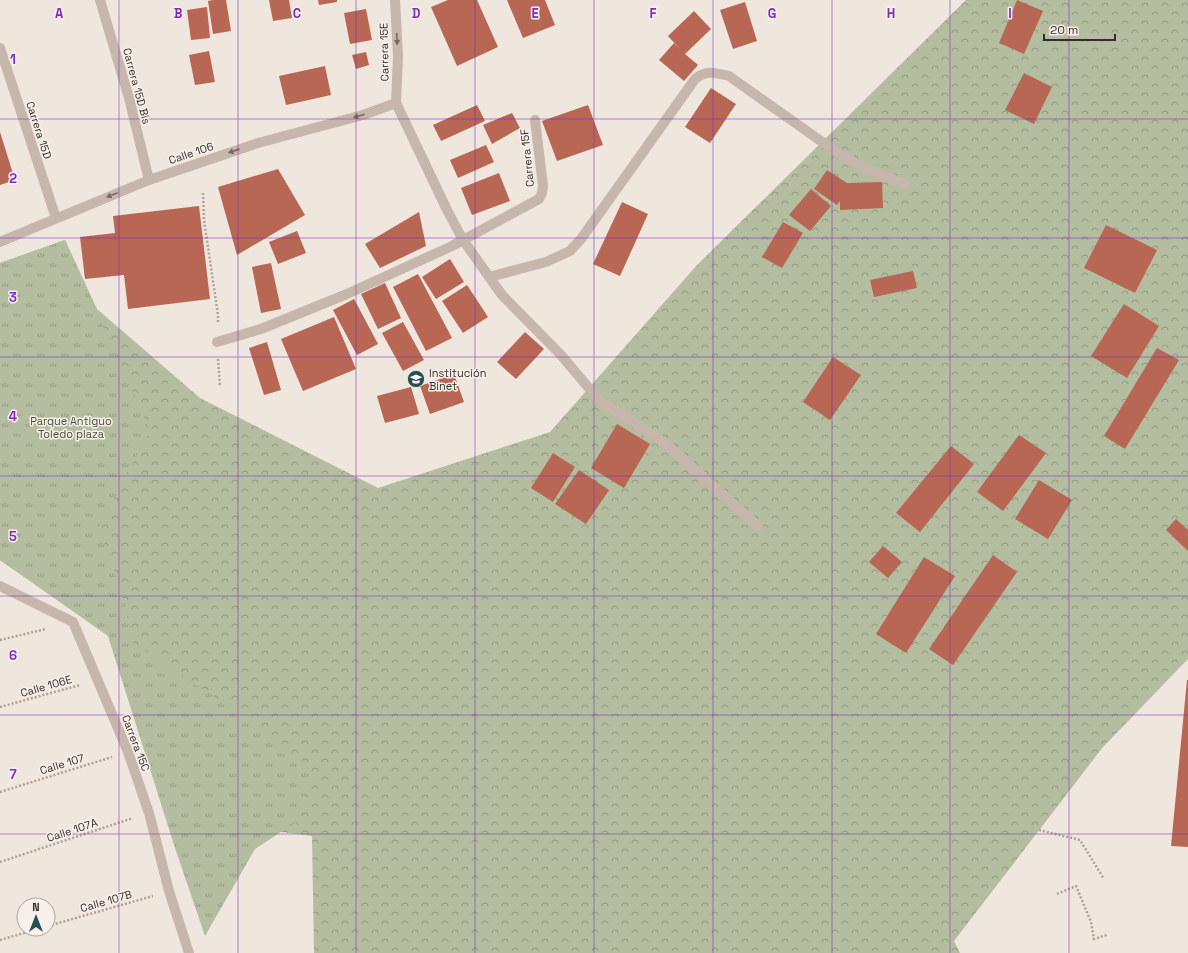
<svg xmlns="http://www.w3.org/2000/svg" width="1188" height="953" viewBox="0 0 1188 953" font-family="'Space Grotesk',sans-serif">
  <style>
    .forest { fill: url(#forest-crowns) }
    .park { fill: url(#park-tufts) }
    .building { fill: #b76754 }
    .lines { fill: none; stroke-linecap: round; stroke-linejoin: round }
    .path { stroke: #b2a095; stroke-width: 2.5; stroke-dasharray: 2 2; stroke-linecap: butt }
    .street { stroke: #c6b6ab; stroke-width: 10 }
    .oneway { fill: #766a64 }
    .grid { fill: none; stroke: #7b2cbf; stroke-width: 1; stroke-opacity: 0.55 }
    .labels { text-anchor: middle; stroke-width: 3; stroke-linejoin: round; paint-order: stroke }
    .street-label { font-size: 11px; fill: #352c29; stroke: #f7f0ea }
    .poi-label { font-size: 11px; fill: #352c29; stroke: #f7f0ea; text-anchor: start }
    .park-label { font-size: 11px; fill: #465030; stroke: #f7f0ea }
    .grid-label { font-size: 13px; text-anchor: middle; font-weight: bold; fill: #7b2cbf; stroke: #f7f0ea; stroke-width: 3; stroke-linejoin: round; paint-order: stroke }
  </style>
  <defs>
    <pattern id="forest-crowns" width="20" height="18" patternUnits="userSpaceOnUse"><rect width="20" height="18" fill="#b4bd9f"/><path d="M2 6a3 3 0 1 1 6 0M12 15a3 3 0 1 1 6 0" fill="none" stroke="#939a82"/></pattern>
    <pattern id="park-tufts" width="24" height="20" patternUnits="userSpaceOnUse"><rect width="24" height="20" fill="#b4bd9f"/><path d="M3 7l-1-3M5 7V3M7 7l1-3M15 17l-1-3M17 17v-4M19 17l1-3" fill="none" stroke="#939a82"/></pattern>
  </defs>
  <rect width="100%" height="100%" fill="#efe6de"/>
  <path class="forest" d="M966,0H1188V659L1103,747L954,941L960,953H314L312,836L252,828L125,688L108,635L0,560V263L65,240L97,309L200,398L378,488L550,432L697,265Z"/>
  <path class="park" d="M65,240L150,430L99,527L125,603L132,642L239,713L312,768L296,822L255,849L205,936L174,845L108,636L0,560V263Z"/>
  <g class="building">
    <path d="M213,0H226L231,31L213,34L208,1Z"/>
    <path d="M269,0H289L292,18L273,21Z"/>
    <path d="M318,0H337V2L319,5Z"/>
    <path d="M448,0H477L498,47L457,66L431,7Z"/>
    <path d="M507,0H545L555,25L523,38Z"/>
    <path d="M1017,0L1043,11L1024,54L999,43Z"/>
    <path d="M745,2L757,41L733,49L720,10Z"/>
    <path d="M207,7L210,38L191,40L187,10Z"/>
    <path d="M366,9L372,40L350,44L344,13Z"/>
    <path d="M694,11L711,29L685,54L698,65L684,81L659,60L674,43L680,49L668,36Z"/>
    <path d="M209,51L215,82L195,85L189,55Z"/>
    <path d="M366,52L369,65L356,69L352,55Z"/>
    <path d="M325,66L331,95L286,105L279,76Z"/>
    <path d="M1024,73L1052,87L1034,124L1005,110Z"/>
    <path d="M711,88L736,104L710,143L685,127Z"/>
    <path d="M477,105L485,121L441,141L433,125Z"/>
    <path d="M588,105L603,145L557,161L542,121Z"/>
    <path d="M512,113L520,128L492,144L483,125Z"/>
    <path d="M0,132L15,180L0,185Z"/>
    <path d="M486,145L494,162L458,178L450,160Z"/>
    <path d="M278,169L305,215L237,255L218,187Z"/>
    <path d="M827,170L847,183L882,182L883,208L840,210V201L837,205L814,189Z"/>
    <path d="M499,173L510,201L472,215L461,188Z"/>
    <path d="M811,189L831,206L810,231L789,215Z"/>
    <path d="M622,202L648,214L620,276L593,264Z"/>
    <path d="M199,206L210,299L128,309L124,275L85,279L80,237L115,233L113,216Z"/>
    <path d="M419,212L426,246L380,268L365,244Z"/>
    <path d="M783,222L803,233L782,268L762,257Z"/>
    <path d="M1106,225L1157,250L1135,293L1084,268Z"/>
    <path d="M297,231L306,253L278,264L269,242Z"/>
    <path d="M450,259L464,282L436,299L422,277Z"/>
    <path d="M271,263L281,309L261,313L252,267Z"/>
    <path d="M913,271L917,288L874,297L870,280Z"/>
    <path d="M418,274L452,338L426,351L393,287Z"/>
    <path d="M385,283L401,318L378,329L361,294Z"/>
    <path d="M467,285L488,317L463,333L442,301Z"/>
    <path d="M354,299L378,344L357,355L333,310Z"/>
    <path d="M1124,304L1159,326L1127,378L1091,356Z"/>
    <path d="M334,317L356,369L303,391L281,339Z"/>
    <path d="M403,322L424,360L403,371L382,333Z"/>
    <path d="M525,332L544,349L516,379L497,362Z"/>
    <path d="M267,342L281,390L264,395L249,348Z"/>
    <path d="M1157,348L1179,360L1125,449L1104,436Z"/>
    <path d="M833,357L861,375L830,420L803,402Z"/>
    <path d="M454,374L464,402L430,414L420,386Z"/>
    <path d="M411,387L419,414L385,423L377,396Z"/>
    <path d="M617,424L650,444L624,488L591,468Z"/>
    <path d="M1019,435L1046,453L1003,511L977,492Z"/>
    <path d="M951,446L974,464L920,532L896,513Z"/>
    <path d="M553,453L575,467L553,502L531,488Z"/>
    <path d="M579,470L609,490L586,524L555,504Z"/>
    <path d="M1039,480L1072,500L1048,539L1015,519Z"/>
    <path d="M1176,519L1188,530V551L1166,530Z"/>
    <path d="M883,546L902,562L888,578L869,562Z"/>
    <path d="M993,555L1017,572L953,665L929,649Z"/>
    <path d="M924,557L955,576L906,653L876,634Z"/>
    <path d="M1187,680H1188V847L1171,846Z"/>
  </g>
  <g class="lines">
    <g class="path">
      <path d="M203,193L204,220L218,315V324"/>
      <path d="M218,359L220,387"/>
      <path d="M0,640L46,629"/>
      <path d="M0,707L80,685"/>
      <path d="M0,792L112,757"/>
      <path d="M1039,830L1080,840L1104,879"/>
      <path d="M0,862L133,818"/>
      <path d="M1057,894L1076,886L1091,922L1094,939L1107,935"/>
      <path d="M48,926L153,896"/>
      <path d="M0,940L38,929"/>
    </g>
    <g class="street">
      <path d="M100,0L129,98L149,180"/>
      <path d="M395,0L398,56L396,103L447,210L463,240L502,295L561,355L598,399L666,444L758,526"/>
      <path d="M0,48L56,218"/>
      <path d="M0,242L149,180L258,143L363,115L396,103"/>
      <path d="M489,277L546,262L570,251L581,239L695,79C706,69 716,73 729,76L835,151L866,169L906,184"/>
      <path d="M217,342L261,329L347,294L452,246L539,199L542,193L543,186L535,120"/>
      <path d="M0,586L73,622L128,752L149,813L169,891L189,953"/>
    </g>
  </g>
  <defs><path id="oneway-solid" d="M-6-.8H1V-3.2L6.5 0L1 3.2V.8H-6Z"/></defs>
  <g class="oneway">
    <use href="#oneway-solid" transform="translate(397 39) rotate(87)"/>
    <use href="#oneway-solid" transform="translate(359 116) rotate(164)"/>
    <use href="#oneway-solid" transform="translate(234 151) rotate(161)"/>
    <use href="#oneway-solid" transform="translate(112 195) rotate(158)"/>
  </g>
  <path class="grid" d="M119,0V953M238,0V953M356,0V953M475,0V953M594,0V953M713,0V953M832,0V953M950,0V953M1069,0V953M0,119H1188M0,238H1188M0,357H1188M0,476H1188M0,596H1188M0,715H1188M0,834H1188"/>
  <defs>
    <symbol id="school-disc" viewBox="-11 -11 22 22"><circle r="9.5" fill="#245051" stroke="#f7f0ea"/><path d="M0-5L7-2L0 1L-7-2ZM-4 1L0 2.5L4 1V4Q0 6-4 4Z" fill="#fff"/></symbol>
  </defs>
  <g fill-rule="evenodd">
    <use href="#school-disc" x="406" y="369" width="20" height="20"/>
  </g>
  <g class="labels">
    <g class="street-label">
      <text transform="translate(384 52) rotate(-91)" y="4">Carrera 15E</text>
      <text transform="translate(137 86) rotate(75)" y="4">Carrera 15D Bis</text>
      <text transform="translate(39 130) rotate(72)" y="4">Carrera 15D</text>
      <text transform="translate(191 153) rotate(-19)" y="4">Calle 106</text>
      <text transform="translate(527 158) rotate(-96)" y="4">Carrera 15F</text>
      <text transform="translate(46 686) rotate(-16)" y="4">Calle 106E</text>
      <text transform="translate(136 743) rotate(69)" y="4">Carrera 15C</text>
      <text transform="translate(62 764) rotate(-17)" y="4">Calle 107</text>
      <text transform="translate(72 830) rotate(-18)" y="4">Calle 107A</text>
      <text transform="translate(106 901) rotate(-16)" y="4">Calle 107B</text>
    </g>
    <g class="poi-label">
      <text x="429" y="377">Institución<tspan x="429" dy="13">Binet</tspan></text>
    </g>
    <g class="park-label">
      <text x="71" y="425">Parque Antiguo<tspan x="71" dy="13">Toledo plaza</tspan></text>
    </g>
  </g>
  <g class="grid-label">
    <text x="59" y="18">A</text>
    <text x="178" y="18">B</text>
    <text x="297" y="18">C</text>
    <text x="416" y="18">D</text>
    <text x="535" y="18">E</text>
    <text x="653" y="18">F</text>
    <text x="772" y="18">G</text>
    <text x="891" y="18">H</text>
    <text x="1010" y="18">I</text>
    <text x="13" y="64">1</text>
    <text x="13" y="183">2</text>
    <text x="13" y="302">3</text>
    <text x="13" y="421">4</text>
    <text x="13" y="541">5</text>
    <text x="13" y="660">6</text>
    <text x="13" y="779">7</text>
  </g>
  <g transform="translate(36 917)"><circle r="19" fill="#f7f0ea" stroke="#a9a29d"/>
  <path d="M0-3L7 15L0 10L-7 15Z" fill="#245051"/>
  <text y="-6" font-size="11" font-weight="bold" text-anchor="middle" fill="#352c29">N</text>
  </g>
  <path d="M1044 34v6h71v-6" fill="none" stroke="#352c29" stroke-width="2"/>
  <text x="1050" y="34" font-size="12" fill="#352c29" stroke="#f7f0ea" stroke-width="3" paint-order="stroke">20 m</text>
</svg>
